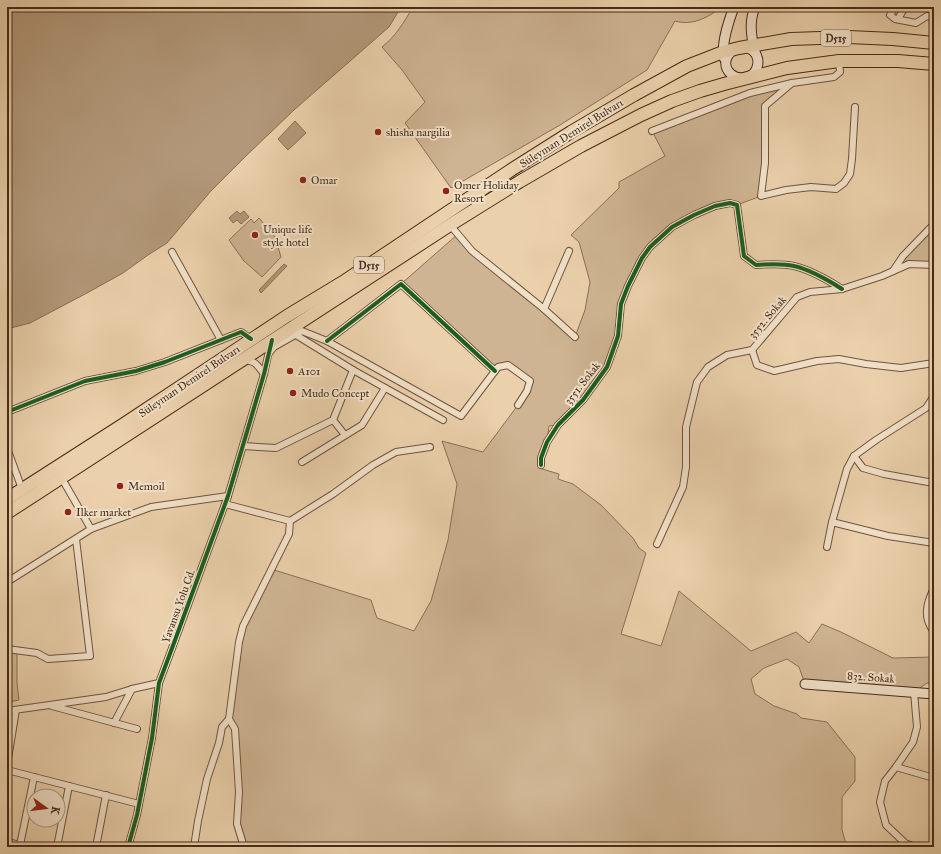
<svg xmlns="http://www.w3.org/2000/svg" width="941" height="854" viewBox="0 0 941 854" font-family="'IM FELL Great Primer',serif">
  <style>
    .green { fill: #ceb492; stroke: #8a7056 }
    .water { fill: #b29879; stroke: #876d53 }
    .lines { fill: none; stroke-linecap: round; stroke-linejoin: round }
    .street-casing { stroke: #6f553e; stroke-width: 8 }
    .secondary-casing { stroke: #462c19; stroke-width: 11 }
    .highway-casing { stroke: #462c19; stroke-width: 14 }
    .street { stroke: #f1e0c8; stroke-width: 6 }
    .secondary { stroke: #f1e0c8; stroke-width: 9 }
    .highway { stroke: #ead0ab; stroke-width: 12 }
    .cycleway-casing { stroke: #f1e0c8; stroke-width: 6 }
    .cycleway { stroke: #1b5e20; stroke-width: 4 }
    .poi-dot { fill: #8f2418; stroke: #f1e0c8; stroke-width: 1.5 }
    .labels { text-anchor: middle; stroke-width: 4; stroke-linejoin: round; paint-order: stroke }
    .shield { fill: #f1e0c8; stroke: #79624e; stroke-width: 1 }
    .shield-label { font-size: 10px; font-weight: bold; fill: #462c19 }
    .poi-label { font-size: 11px; fill: #462c19; stroke: #f1e0c8; text-anchor: start }
    .street-label { font-size: 11px; fill: #462c19; stroke: #f1e0c8 }
  </style>
  <rect width="100%" height="100%" fill="#ead0ab"/>
  <filter id="stains"><feTurbulence type="fractalNoise" baseFrequency=".005" numOctaves="4"/><feColorMatrix values="0 0 0 0 .2 0 0 0 0 .09 0 0 0 0 .02 0 0 0 .5 -.17"/></filter>
  <radialGradient id="worn" r=".72"><stop offset=".6" stop-color="#630" stop-opacity="0"/><stop offset="1" stop-color="#630" stop-opacity=".3"/></radialGradient>
  <g class="green">
    <path d="M413,7H721C708,18 692,26 675,21L647,70L560,125L451,188L405,123L425,102L402,70L382,47C396,36 404,22 413,7Z"/>
    <path d="M792,83L765,106L761,196L737,205L730,203L672,227L650,247L621,304L618,336L607,367L558,425L549,426L547,442L541,465L539,468L559,474L558,479L573,484L601,505L633,538L639,548L646,553L621,634L661,646L679,591L751,651L796,632L809,643L822,624L841,632L893,658L934,657V684L927,683L914,692L805,684L799,667L787,659L764,668L751,679L755,694L774,706L797,714L801,718L827,722L855,757V781L842,797V830L847,847H241L235,729L229,719L243,626L271,569L371,600L377,618L414,631L431,601L448,540L457,484L442,441L483,452L518,405L530,381L508,365L495,371L401,284L458,234L472,251L575,337L585,310L590,282L579,242L571,235L619,188V182L665,156L652,131L750,93Z"/>
    <path d="M259,218L275,237L281,257L262,277L244,261L229,240L251,219L254,223Z"/>
    <path d="M934,224V265L909,264L893,271Z"/>
    <path d="M7,652H17V683L19,700L9,702L7,699Z"/>
  </g>
  <g class="water">
    <path d="M7,7H401L389,27L294,110L247,155L210,192L167,243L148,255L123,273L87,293L30,323L7,329Z"/>
    <path d="M295,121L306,133L288,150L278,139Z"/>
    <path d="M237,211L240,214L244,211L249,217L241,224L237,220L233,223L229,218Z"/>
    <path d="M284,264L287,266L261,293L259,290Z"/>
  </g>
  <g class="lines">
    <defs>
      <g id="street">
        <path d="M895,7L890,15L895,19L916,23L927,16L934,17"/>
        <path d="M898,19L905,7"/>
        <path d="M792,83L765,106V163L761,196L786,190L811,187L836,189L844,183L850,174L852,159L855,107"/>
        <path d="M652,131L750,93L792,83L834,77L840,72L839,61"/>
        <path d="M450,225L472,251L544,309L575,337"/>
        <path d="M172,252L221,340"/>
        <path d="M893,271L903,256L934,224"/>
        <path d="M544,309L569,251"/>
        <path d="M296,335L353,370L443,420"/>
        <path d="M327,341L401,284L495,371"/>
        <path d="M752,350L757,365L774,371L817,361L839,359L866,364L901,368L934,363"/>
        <path d="M269,353L274,347L302,331L327,341L461,416L498,367L508,365L530,381L527,391L518,405"/>
        <path d="M244,360C256,361 257,365 264,374"/>
        <path d="M7,412L85,381L136,371L165,362L241,332L251,339"/>
        <path d="M333,420L345,435"/>
        <path d="M243,446L276,448L333,420L353,370"/>
        <path d="M7,448L22,489"/>
        <path d="M854,456L863,468L884,474L928,482H934"/>
        <path d="M302,462L362,425L385,388"/>
        <path d="M541,465V458L547,442L558,425L583,400L607,367L618,336L621,304L628,286L642,258L650,247L672,227L694,215L715,206L730,203L737,205L744,256L756,265C768,264 781,263 794,266C811,270 828,280 842,289"/>
        <path d="M61,477L91,529"/>
        <path d="M225,504L290,521L333,494L373,465L396,452L430,447"/>
        <path d="M832,522L888,536L934,543"/>
        <path d="M657,544L683,487L686,467V427L697,382L708,367L727,355L752,350L797,297L810,292L842,289L882,276L909,264L934,265"/>
        <path d="M827,547L832,522L847,469L854,456L876,440L926,408L934,396"/>
        <path d="M7,582L91,529L151,507L228,496"/>
        <path d="M934,588C926,604 923,618 934,632"/>
        <path d="M7,649L37,653L48,659L90,656L76,539"/>
        <path d="M914,692L917,727L913,742L896,767L885,781L880,802L886,825L905,843L915,847"/>
        <path d="M52,706L137,729"/>
        <path d="M7,711L106,697L132,689L159,683"/>
        <path d="M229,719L235,729L239,792L237,824L244,847"/>
        <path d="M114,723L132,689"/>
        <path d="M7,765L16,710"/>
        <path d="M896,767L934,778"/>
        <path d="M7,770L139,804"/>
        <path d="M7,842L28,847"/>
        <path d="M20,845L34,777"/>
        <path d="M57,847L69,786"/>
        <path d="M96,847L106,795"/>
        <path d="M128,847L137,815L152,738L159,683L171,651L228,496L264,374L271,342"/>
        <path d="M194,847L198,821L207,779L219,743L222,727L229,719L239,642L243,626L289,534L290,521"/>
      </g>
      <g id="secondary">
        <path d="M755,7C749,21 751,37 755,51"/>
        <path d="M739,48C742,48 745,47 748,48C763,53 761,77 742,78C738,78 734,77 731,74C724,68 724,58 731,52C733,50 736,49 739,48Z"/>
        <path d="M724,58C721,45 729,20 734,7"/>
        <path d="M805,684L934,694"/>
      </g>
      <g id="highway">
        <path d="M7,499L124,424L287,316L343,282L511,170L571,132L634,95L687,66L723,52L739,48L791,39L849,37L893,39L934,43"/>
        <path d="M7,513L450,225L519,182L581,146L641,115L672,101L700,91L724,84L787,68L839,61H898L934,64"/>
      </g>
    </defs>
    <use href="#street" class="street-casing"/>
    <use href="#secondary" class="secondary-casing"/>
    <use href="#highway" class="highway-casing"/>
    <use href="#street" class="street"/>
    <use href="#secondary" class="secondary"/>
    <use href="#highway" class="highway"/>
    <defs>
      <g id="cycleway">
        <path d="M327,341L401,284L495,371"/>
        <path d="M7,412L85,381L136,371L165,362L241,332L251,339"/>
        <path d="M541,465V458L547,442L558,425L583,400L607,367L618,336L621,304L628,286L642,258L650,247L672,227L694,215L715,206L730,203L737,205L744,256L756,265C768,264 781,263 794,266C811,270 828,280 842,289"/>
        <path d="M128,847L137,815L152,738L159,683L171,651L228,496L264,374L272,340"/>
      </g>
    </defs>
    <use href="#cycleway" class="cycleway-casing"/>
    <use href="#cycleway" class="cycleway"/>
  </g>
  <g class="poi-dot">
    <circle cx="378" cy="132" r="4"/>
    <circle cx="303" cy="180" r="4"/>
    <circle cx="446" cy="191" r="4"/>
    <circle cx="255" cy="235" r="4"/>
    <circle cx="290" cy="371" r="4"/>
    <circle cx="293" cy="393" r="4"/>
    <circle cx="120" cy="486" r="4"/>
    <circle cx="68" cy="512" r="4"/>
  </g>
  <g class="labels">
    <g class="shield">
      <rect x="821" y="30" width="30" height="16" rx="3"/>
      <rect x="354" y="257" width="30" height="16" rx="3"/>
    </g>
    <g class="shield-label">
      <text x="836" y="42">D515</text>
      <text x="369" y="269">D515</text>
    </g>
    <g class="poi-label">
      <text x="386" y="136">shisha nargilia</text>
      <text x="311" y="184">Omar</text>
      <text x="454" y="189">Omer Holiday<tspan x="454" dy="13">Resort</tspan></text>
      <text x="263" y="233">Unique life<tspan x="263" dy="13">style hotel</tspan></text>
      <text x="298" y="375">A101</text>
      <text x="301" y="397">Mudo Concept</text>
      <text x="128" y="490">Memoil</text>
      <text x="76" y="516">Ilker market</text>
    </g>
    <g class="street-label">
      <text transform="translate(571 133) rotate(-32)" y="4">Süleyman Demirel Bulvarı</text>
      <text transform="translate(767 317) rotate(-50)" y="4">3552. Sokak</text>
      <text transform="translate(189 381) rotate(-34)" y="4">Süleyman Demirel Bulvarı</text>
      <text transform="translate(582 383) rotate(-52)" y="4">3551. Sokak</text>
      <text transform="translate(178 606) rotate(-70)" y="4">Yavansu Yolu Cd.</text>
      <text transform="translate(871 677) rotate(4)" y="4">832. Sokak</text>
    </g>
  </g>
  <rect width="941" height="854" fill="none" stroke="#ead0ab" stroke-width="24"/>
  <rect x="8" y="8" width="925" height="838" fill="none" stroke="#462c19" stroke-width="2"/>
  <rect x="12" y="12" width="917" height="830" fill="none" stroke="#462c19"/>
  <g transform="translate(46 808) rotate(104)"><circle r="19" fill="#f1e0c8" stroke="#ad9882"/>
  <path d="M0-3L7 15L0 10L-7 15Z" fill="#8f2418"/>
  <text y="-6" font-size="11" font-weight="bold" text-anchor="middle" fill="#462c19">K</text>
  </g>
  <rect width="100%" height="100%" filter="url(#stains)"/>
  <rect width="100%" height="100%" fill="url(#worn)"/>
</svg>
